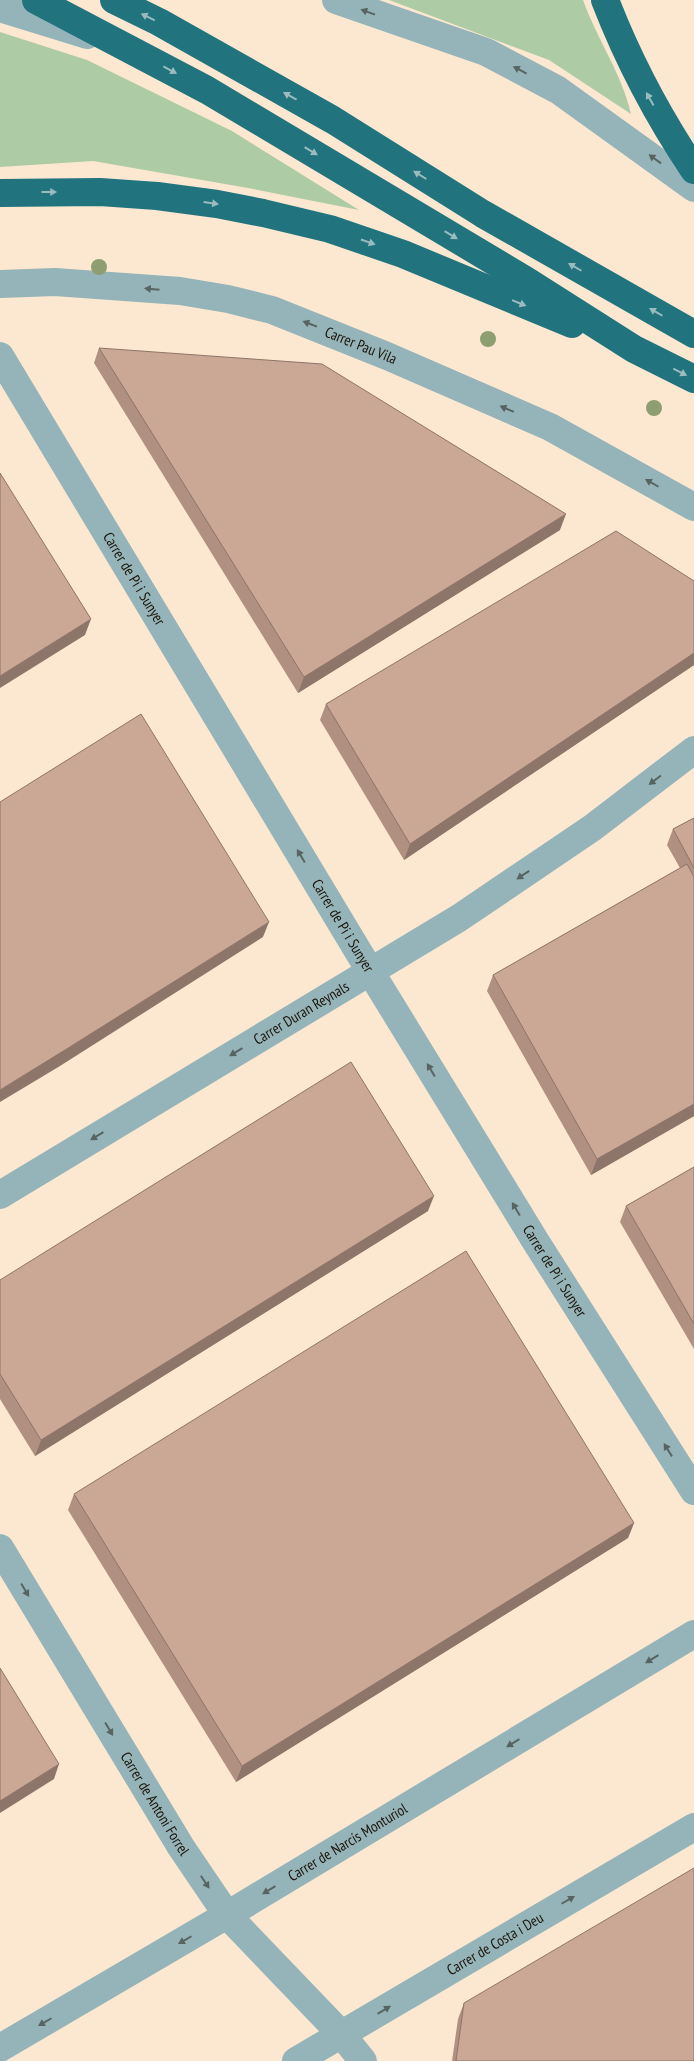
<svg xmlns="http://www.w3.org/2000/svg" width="694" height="2061" viewBox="0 0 694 2061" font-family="'PT Sans Narrow',sans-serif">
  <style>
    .green { fill: #adcba4 }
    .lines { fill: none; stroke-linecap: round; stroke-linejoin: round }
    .minor { stroke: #95b4b9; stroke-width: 28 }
    .tertiary { stroke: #95b4b9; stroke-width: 28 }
    .motorway { stroke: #21737e; stroke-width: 28 }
    .tree { fill: #8d9e70 }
    .wall { fill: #af9081 }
    .shaded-wall { fill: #8e7569 }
    .building { fill: #cba796; stroke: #8e7569 }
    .oneway { fill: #586461 }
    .oneway2 { fill: #9abcbe }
    .labels { text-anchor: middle; stroke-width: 4; stroke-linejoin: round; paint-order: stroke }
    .street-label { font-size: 15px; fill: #1c1409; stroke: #fdf8f2 }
  </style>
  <rect width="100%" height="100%" fill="#fce8d0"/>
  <g class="green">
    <path d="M389,0H583C597,39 622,74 631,114L549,60Z"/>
    <path d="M0,32L87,60L232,131L359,210L248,188L93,161L0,167Z"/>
  </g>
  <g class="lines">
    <g class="minor">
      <path id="s1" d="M0,284L55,282L180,291L228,299L272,310L387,356L550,427L694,507"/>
      <path id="s2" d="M0,356L370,971L536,1242L694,1491"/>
      <path id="s3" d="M0,1195L459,918L592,828L694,750"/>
      <path id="s4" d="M0,1548L181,1847L227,1915L342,2035L363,2061"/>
      <path id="s5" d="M0,2048L227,1915L694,1634"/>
      <path id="s6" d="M296,2061L694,1827"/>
    </g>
    <g class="tertiary">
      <path d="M336,0L486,52L558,90L694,188"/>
      <path d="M0,8L87,35"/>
    </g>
    <g class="motorway">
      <path d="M36,0L207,90L527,281L634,349L694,379"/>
      <path d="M114,0L159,22L333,120L483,214L694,334"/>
      <path d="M605,0C629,62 657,115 694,170"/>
      <path d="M0,193L100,192L157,196L217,204L263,213L330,229L403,254L572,324"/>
    </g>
  </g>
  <g class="tree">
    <circle cx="99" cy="267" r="8"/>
    <circle cx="488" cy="339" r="8"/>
    <circle cx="654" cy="408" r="8"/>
  </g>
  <g class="wall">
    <path d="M99,348L560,530L298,693L94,363Z"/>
    <path d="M694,581V665L404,860L320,720L326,704Z"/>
    <path d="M694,818V1116L591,1175L487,991L493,975L680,868L667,845L673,829Z"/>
    <path d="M694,1167V1349L620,1222L626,1206Z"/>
    <path d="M428,1211L35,1456L0,1399V1280Z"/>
    <path d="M74,1494L634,1523L628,1538L236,1782L68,1510Z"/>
    <path d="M464,2003L694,2061H452L458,2019Z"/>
  </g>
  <g class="shaded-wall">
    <path d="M566,514L560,530L298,693L304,677Z"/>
    <path d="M91,619L85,635L0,688V676Z"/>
    <path d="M694,653V665L404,860L410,844Z"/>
    <path d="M269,922L263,937L60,1066L0,1102V1090Z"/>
    <path d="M694,1104V1116L591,1175L597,1159Z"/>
    <path d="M434,1196L428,1211L35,1456L41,1440Z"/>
    <path d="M634,1523L628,1538L236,1782L242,1766Z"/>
    <path d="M59,1764L54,1779L0,1813V1801Z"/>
  </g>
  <g class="building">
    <path d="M99,348L322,364L566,514L304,677Z"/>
    <path d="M0,473L91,619L0,676Z"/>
    <path d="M616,531L694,581V653L410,844L326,704Z"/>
    <path d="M141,714L269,922L65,1050L0,1090V802Z"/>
    <path d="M694,818V868L673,829Z"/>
    <path d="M687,864L694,877V1104L597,1159L493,975Z"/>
    <path d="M351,1062L434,1196L41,1440L0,1374V1280Z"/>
    <path d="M694,1167V1324L626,1206Z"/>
    <path d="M466,1251L634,1523L242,1766L74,1494Z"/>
    <path d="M0,1668L59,1764L0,1801Z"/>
    <path d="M694,1868V2061H456L464,2003Z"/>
  </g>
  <defs><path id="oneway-solid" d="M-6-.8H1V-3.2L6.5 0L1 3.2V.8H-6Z" transform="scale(1.25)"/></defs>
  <g class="oneway">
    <use href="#oneway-solid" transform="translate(368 12) rotate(-160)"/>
    <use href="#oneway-solid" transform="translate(520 70) rotate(-152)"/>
    <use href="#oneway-solid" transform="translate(655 159) rotate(-144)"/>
    <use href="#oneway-solid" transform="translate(152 289) rotate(-175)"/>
    <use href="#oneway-solid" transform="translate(310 324) rotate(-159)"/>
    <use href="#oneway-solid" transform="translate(507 409) rotate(-157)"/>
    <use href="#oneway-solid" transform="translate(652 483) rotate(-150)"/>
    <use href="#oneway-solid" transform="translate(655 780) rotate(143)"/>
    <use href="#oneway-solid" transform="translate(301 856) rotate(-121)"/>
    <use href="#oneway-solid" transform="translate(523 875) rotate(146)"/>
    <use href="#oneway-solid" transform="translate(236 1052) rotate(149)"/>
    <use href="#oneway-solid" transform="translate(431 1070) rotate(-121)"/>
    <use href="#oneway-solid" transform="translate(97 1136) rotate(149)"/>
    <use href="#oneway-solid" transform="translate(516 1209) rotate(-121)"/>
    <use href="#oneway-solid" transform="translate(668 1450) rotate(-122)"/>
    <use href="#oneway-solid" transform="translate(25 1590) rotate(59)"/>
    <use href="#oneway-solid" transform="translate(652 1659) rotate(149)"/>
    <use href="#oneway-solid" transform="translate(109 1729) rotate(59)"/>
    <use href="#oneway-solid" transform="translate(513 1743) rotate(149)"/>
    <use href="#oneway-solid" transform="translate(205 1882) rotate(56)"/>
    <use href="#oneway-solid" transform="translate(269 1890) rotate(149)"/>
    <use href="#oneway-solid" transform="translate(568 1900) rotate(-30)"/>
    <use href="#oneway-solid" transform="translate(185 1940) rotate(150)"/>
    <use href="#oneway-solid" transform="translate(384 2010) rotate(-31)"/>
    <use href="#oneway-solid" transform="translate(45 2022) rotate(150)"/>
  </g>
  <g class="oneway2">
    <use href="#oneway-solid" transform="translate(148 17) rotate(-154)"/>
    <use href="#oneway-solid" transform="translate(170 70) rotate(28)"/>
    <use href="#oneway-solid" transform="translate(290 96) rotate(-151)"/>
    <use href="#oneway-solid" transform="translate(650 99) rotate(-119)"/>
    <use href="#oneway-solid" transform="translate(311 151) rotate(31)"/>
    <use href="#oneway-solid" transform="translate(420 175) rotate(-148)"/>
    <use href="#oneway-solid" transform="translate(49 192)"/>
    <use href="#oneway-solid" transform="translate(211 203) rotate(8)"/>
    <use href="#oneway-solid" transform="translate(451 235) rotate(31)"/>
    <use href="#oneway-solid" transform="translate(368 242) rotate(19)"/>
    <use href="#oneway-solid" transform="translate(575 267) rotate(-150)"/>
    <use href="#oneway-solid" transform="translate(519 303) rotate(22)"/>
    <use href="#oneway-solid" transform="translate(656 312) rotate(-150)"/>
    <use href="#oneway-solid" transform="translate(680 372) rotate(27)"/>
  </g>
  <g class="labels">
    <g class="street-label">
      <text dy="5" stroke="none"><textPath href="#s1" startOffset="370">Carrer Pau Vila</textPath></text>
      <text dy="5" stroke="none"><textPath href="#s2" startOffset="260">Carrer de Pi i Sunyer</textPath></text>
      <text dy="5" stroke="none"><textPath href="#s2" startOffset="665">Carrer de Pi i Sunyer</textPath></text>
      <text dy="5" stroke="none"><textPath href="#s3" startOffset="352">Carrer Duran Reynals</textPath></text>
      <text dy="5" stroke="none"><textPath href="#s2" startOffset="1070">Carrer de Pi i Sunyer</textPath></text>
      <text dy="5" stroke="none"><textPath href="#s4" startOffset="299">Carrer de Antoni Forrel</textPath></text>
      <text dy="5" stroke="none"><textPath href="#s5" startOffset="404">Carrer de Narcís Monturiol</textPath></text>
      <text dy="5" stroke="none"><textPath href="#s6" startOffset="231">Carrer de Costa i Deu</textPath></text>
    </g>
  </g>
</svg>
